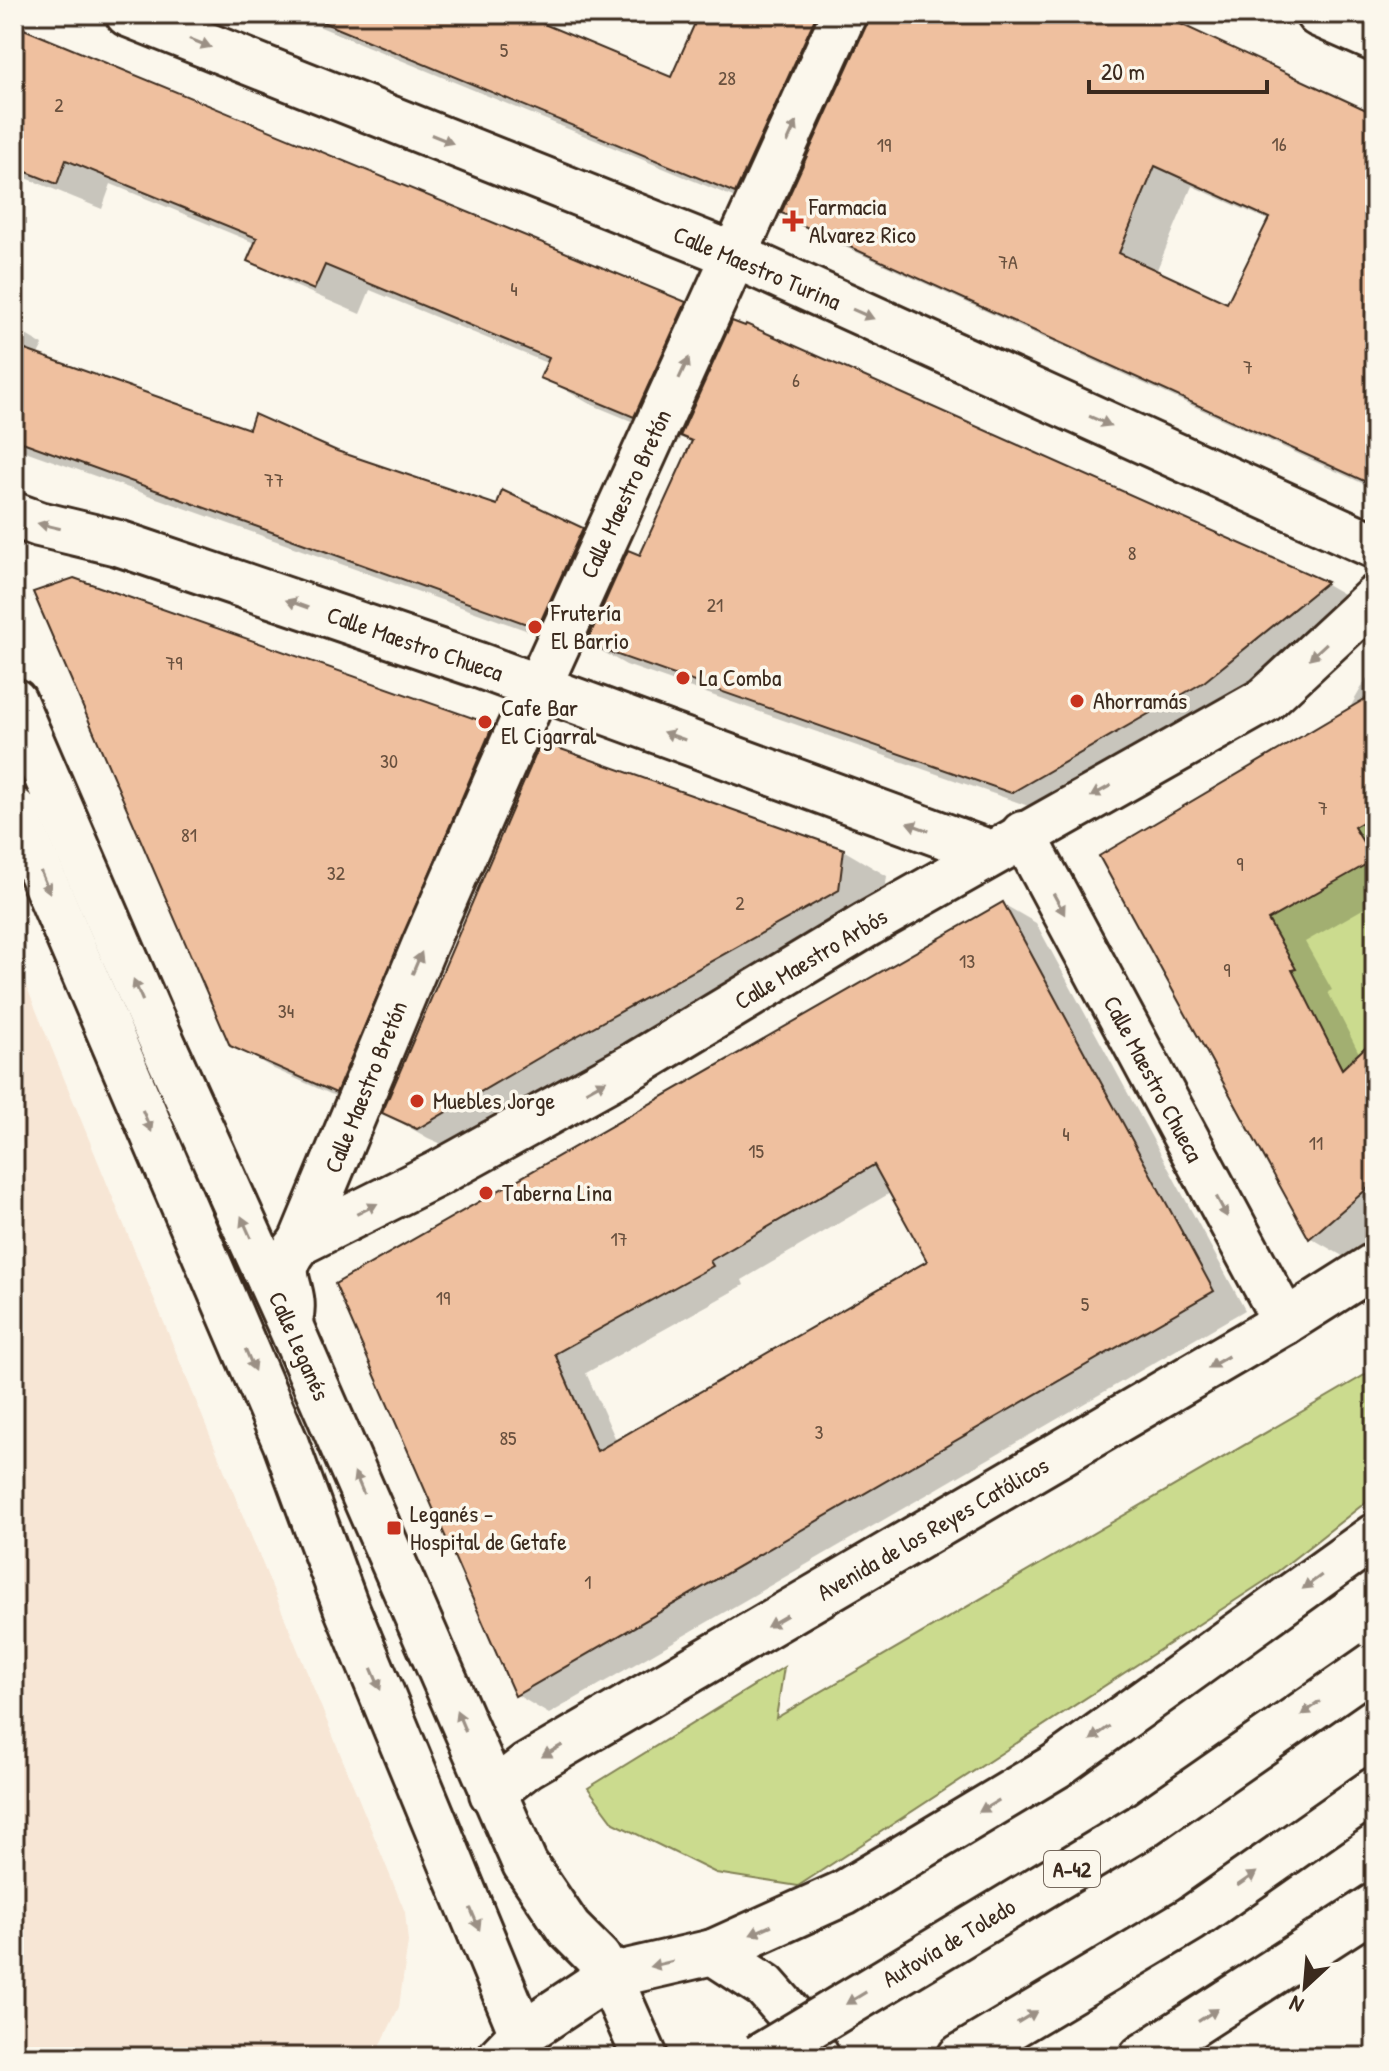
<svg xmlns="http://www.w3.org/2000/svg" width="1389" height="2071" viewBox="0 0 1389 2071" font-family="'Patrick Hand',sans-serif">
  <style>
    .built { fill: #f7e6d5 }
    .green { fill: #cbdb8e; stroke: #838256; stroke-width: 2 }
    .shadow { fill: #0003; fill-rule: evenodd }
    .building { fill: #efc09f; stroke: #3b2a1e; stroke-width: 2; fill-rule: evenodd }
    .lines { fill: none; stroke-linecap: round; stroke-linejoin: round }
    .minor-casing { stroke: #3b2a1e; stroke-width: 50 }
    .tertiary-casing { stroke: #3b2a1e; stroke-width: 50 }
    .trunk-casing { stroke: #3b2a1e; stroke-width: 50 }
    .motorway-casing { stroke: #3b2a1e; stroke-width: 50 }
    .minor { stroke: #fbf7ec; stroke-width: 44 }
    .tertiary { stroke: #fbf7ec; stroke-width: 44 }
    .trunk { stroke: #fbf7ec; stroke-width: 44 }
    .motorway { stroke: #fbf7ec; stroke-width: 44 }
    .motorway-bridge-casing { stroke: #3b2a1e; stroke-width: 50; stroke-linecap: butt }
    .motorway-bridge { stroke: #fbf7ec; stroke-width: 44 }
    .oneway { fill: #9b9085 }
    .poi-dot { fill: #c8321e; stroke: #fbf7ec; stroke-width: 3 }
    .labels { text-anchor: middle; stroke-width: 7; stroke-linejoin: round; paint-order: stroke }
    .number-label { font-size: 20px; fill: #68503e }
    .shield { fill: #fbf7ec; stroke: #75685c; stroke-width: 2 }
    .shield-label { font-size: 22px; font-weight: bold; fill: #3b2a1e }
    .poi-label { font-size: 24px; fill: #3b2a1e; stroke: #fbf7ec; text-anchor: start }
    .street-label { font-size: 24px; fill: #3b2a1e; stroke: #fbf7ec }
  </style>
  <rect width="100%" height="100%" fill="#fbf7ec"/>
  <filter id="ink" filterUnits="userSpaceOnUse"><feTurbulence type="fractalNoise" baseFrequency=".0125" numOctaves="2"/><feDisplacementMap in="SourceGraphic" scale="16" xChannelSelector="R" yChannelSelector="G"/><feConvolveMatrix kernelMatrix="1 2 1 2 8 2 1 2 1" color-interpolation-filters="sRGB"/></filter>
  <g filter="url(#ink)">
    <path class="built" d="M14,956L405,1912L408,1942L399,2007L375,2057H14Z"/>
    <g class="green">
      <path d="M1375,815V1038L1342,1069L1291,970L1295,968L1269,921L1228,899L1373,860L1354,827Z"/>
      <path d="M1375,1369V1495L1268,1579L798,1886L716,1873L614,1823L588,1788L784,1667L776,1718Z"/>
    </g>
    <g class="shadow">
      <path d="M289,14H526L552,29L672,79L702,14H867L858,24L772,213Z"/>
      <path d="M871,14H1154L1375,116V489L832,241L784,212L869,25ZM1192,186L1270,221L1228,305L1156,272Z"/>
      <path d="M14,27L685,304L730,330L747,326L1326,584L1364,606L1243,704L1051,814L626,665L588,643L584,651L14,447V328L43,345L37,356L250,432L336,453L498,507L582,530L627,556L641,558L694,441L682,434L679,441L588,403L543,377L549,364L370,290L360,314L295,286L250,260L257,244L111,184L102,209L14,173Z"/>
      <path d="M74,580L493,727L534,751L378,1115L274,1069L231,1044Z"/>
      <path d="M1367,678L1375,681V902L1305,942L1332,990L1328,992L1359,1053L1375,1039V1236L1348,1259L1311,1238L1101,857L1348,711Z"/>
      <path d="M843,850L887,876L882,915L462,1153L428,1138L384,1113Z"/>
      <path d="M1003,904L1036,923L1245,1310L549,1714L517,1695L338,1285ZM892,1192L929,1262L617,1442L586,1373L744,1285L742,1280Z"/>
    </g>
    <g class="building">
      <path d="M303,14H520L671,77L699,14H817L735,193Z"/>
      <path d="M869,14H1159L1375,114V232L1370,230L1373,368L1375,369V486L793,221L795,218L781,213L867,24ZM1155,166L1269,218L1227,303L1119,253Z"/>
      <path d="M14,25L686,302L634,417L540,378L549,358L325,265L314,290L247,261L257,238L66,160L57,184L14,167Z"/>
      <path d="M732,321L745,326L746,324L1327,582L1204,682L1011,793L586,644L628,550L640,555L692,441L680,436Z"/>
      <path d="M14,346L249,429L254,414L337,451L497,505L502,490L583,528L538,627H535L14,439Z"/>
      <path d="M74,578L493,725L336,1093L230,1046L33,592Z"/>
      <path d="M1375,693V815L1354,827L1374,860L1268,920L1296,969L1292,970L1342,1069L1375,1038V1182L1309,1239L1099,856Z"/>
      <path d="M541,742L844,849L839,890L559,1046L417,1129L382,1113Z"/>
      <path d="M1003,902L1214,1291L515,1696L335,1284ZM874,1165L927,1261L597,1451L555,1354L713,1266L710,1261Z"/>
    </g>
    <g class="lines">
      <defs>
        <g id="minor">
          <path d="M128,14L736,256L1375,546"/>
          <path d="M1318,14L1375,39"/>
          <path d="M14,515L39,524L118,543L478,665L991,853"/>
          <path d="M1023,834L1285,1322"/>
          <path d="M301,1242L424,946L512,745L844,14"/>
          <path d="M290,1321C299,1283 269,1278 301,1242L439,1173L636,1064L868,924L1265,700L1375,598"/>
          <path d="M492,1793L527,1766L1285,1322L1375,1265"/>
        </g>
        <g id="tertiary">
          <path d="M14,701L148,1011L289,1323L525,1864L569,1929L598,1958L609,1976"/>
          <path d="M14,810L286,1444L346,1607L522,2034"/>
        </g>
        <g id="trunk">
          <path d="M609,1976L645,2057"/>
          <path d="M500,2057L522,2034L609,1976L713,1952L765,1986L794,2019L817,2057"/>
        </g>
        <g id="motorway">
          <path d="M713,1952L844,1893L1056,1766L1375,1536"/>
          <path d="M960,2057L1191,1919L1375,1790"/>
          <path d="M1142,2057L1375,1906"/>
        </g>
      </defs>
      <use href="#minor" class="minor-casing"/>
      <use href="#tertiary" class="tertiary-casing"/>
      <use href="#trunk" class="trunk-casing"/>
      <use href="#motorway" class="motorway-casing"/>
      <use href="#minor" class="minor"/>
      <use href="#tertiary" class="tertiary"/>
      <use href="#trunk" class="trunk"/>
      <use href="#motorway" class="motorway"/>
      <defs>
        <path id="motorway-bridge" d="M759,2057L1141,1827L1375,1664"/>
      </defs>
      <use href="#motorway-bridge" class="motorway-bridge-casing"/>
      <use href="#motorway-bridge" class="motorway-bridge"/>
    </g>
    <defs><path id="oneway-solid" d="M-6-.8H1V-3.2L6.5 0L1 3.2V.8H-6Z" transform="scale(2)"/></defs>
    <g class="oneway">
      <use href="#oneway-solid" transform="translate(200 43) rotate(22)"/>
      <use href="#oneway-solid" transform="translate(792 132) rotate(-66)"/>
      <use href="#oneway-solid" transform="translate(442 139) rotate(22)"/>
      <use href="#oneway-solid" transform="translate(863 314) rotate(24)"/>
      <use href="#oneway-solid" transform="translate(684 368) rotate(-65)"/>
      <use href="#oneway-solid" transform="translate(1100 421) rotate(24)"/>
      <use href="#oneway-solid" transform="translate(49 526) rotate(-167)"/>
      <use href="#oneway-solid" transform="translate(297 604) rotate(-161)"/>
      <use href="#oneway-solid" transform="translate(1318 651) rotate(137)"/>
      <use href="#oneway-solid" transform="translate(674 736) rotate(-160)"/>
      <use href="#oneway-solid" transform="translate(1101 791) rotate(151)"/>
      <use href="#oneway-solid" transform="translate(918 827) rotate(-160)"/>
      <use href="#oneway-solid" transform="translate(45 882) rotate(67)"/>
      <use href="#oneway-solid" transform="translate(1059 904) rotate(62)"/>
      <use href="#oneway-solid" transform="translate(417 963) rotate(-67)"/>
      <use href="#oneway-solid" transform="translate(138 990) rotate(-113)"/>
      <use href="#oneway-solid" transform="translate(596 1086) rotate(-29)"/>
      <use href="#oneway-solid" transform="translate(147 1121) rotate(67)"/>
      <use href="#oneway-solid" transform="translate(1222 1207) rotate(62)"/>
      <use href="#oneway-solid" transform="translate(367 1209) rotate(-27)"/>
      <use href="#oneway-solid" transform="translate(246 1227) rotate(-114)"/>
      <use href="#oneway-solid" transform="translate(250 1360) rotate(67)"/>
      <use href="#oneway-solid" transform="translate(1218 1362) rotate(150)"/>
      <use href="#oneway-solid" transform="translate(359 1483) rotate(-113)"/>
      <use href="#oneway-solid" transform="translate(1312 1582) rotate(144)"/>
      <use href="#oneway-solid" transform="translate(777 1621) rotate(150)"/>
      <use href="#oneway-solid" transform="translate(376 1679) rotate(67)"/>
      <use href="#oneway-solid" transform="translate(1311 1708) rotate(145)"/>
      <use href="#oneway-solid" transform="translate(461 1721) rotate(-113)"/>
      <use href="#oneway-solid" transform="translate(1100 1733) rotate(144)"/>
      <use href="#oneway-solid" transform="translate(552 1751) rotate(150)"/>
      <use href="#oneway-solid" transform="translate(989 1806) rotate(149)"/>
      <use href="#oneway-solid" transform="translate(1247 1879) rotate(-35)"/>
      <use href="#oneway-solid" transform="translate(475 1919) rotate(67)"/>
      <use href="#oneway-solid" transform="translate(761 1930) rotate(156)"/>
      <use href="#oneway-solid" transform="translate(661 1964) rotate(167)"/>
      <use href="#oneway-solid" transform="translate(856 1998) rotate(149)"/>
      <use href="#oneway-solid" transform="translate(1208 2015) rotate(-33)"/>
      <use href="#oneway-solid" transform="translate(1027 2017) rotate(-31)"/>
    </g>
  </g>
  <g class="poi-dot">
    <path d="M789 209h8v8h8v8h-8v8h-8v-8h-8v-8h8z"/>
    <circle cx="535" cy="627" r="8"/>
    <circle cx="683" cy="678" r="8"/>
    <circle cx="1077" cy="701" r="8"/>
    <circle cx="485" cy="722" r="8"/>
    <circle cx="417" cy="1101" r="8"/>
    <circle cx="486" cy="1193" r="8"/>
    <rect x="386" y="1520" width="16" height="16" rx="4"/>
  </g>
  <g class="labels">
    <g class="number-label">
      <text x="504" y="57">5</text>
      <text x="727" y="85">28</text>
      <text x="59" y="112">2</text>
      <text x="1279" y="151">16</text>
      <text x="884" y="152">19</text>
      <text x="1008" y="269">7A</text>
      <text x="514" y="296">4</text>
      <text x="1248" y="374">7</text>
      <text x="796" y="387">6</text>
      <text x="274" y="487">77</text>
      <text x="1132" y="560">8</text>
      <text x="715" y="612">21</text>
      <text x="174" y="670">79</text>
      <text x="389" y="768">30</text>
      <text x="1323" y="815">7</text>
      <text x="189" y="842">81</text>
      <text x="1240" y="871">9</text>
      <text x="336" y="880">32</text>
      <text x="740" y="910">2</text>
      <text x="967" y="968">13</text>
      <text x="1227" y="977">9</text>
      <text x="286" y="1018">34</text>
      <text x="1066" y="1141">4</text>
      <text x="1316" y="1150">11</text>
      <text x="756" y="1158">15</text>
      <text x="619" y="1246">17</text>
      <text x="443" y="1305">19</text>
      <text x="1085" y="1311">5</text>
      <text x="819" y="1439">3</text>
      <text x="508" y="1445">85</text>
      <text x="588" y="1589">1</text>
    </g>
    <rect class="shield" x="1044" y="1851" width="56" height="36" rx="6"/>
    <g class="shield-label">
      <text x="1072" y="1877">A-42</text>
    </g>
    <g class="poi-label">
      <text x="809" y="215">Farmacia<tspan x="809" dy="28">Alvarez Rico</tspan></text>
      <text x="551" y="621">Frutería<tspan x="551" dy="28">El Barrio</tspan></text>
      <text x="699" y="686">La Comba</text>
      <text x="1093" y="709">Ahorramás</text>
      <text x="501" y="716">Cafe Bar<tspan x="501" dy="28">El Cigarral</tspan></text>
      <text x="433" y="1109">Muebles Jorge</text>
      <text x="502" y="1201">Taberna Lina</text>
      <text x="410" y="1522">Leganés -<tspan x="410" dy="28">Hospital de Getafe</tspan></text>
    </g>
    <g class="street-label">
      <text transform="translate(757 268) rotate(23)" y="8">Calle Maestro Turina</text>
      <text transform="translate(626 494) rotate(-65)" y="8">Calle Maestro Bretón</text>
      <text transform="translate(415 644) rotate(19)" y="8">Calle Maestro Chueca</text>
      <text transform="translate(811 959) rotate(-31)" y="8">Calle Maestro Arbós</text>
      <text transform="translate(1153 1079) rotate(62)" y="8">Calle Maestro Chueca</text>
      <text transform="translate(366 1087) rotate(-68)" y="8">Calle Maestro Bretón</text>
      <text transform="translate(299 1346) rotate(66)" y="8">Calle Leganés</text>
      <text transform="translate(933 1529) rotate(-30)" y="8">Avenida de los Reyes Católicos</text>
      <text transform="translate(949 1943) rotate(-31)" y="8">Autovía de Toledo</text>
    </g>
  </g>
  <rect width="1389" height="2071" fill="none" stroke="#fbf7ec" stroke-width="48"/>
  <rect x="24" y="24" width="1341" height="2023" fill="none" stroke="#3b2a1e" stroke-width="3" filter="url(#ink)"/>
  <g transform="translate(1305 1987) rotate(206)" stroke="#fbf7ec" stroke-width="6" paint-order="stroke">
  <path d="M0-6L14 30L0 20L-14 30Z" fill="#3b2a1e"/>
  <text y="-12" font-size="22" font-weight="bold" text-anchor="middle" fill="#3b2a1e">N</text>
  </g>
  <path d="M1089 80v12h178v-12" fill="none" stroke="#3b2a1e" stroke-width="4"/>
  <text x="1101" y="80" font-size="24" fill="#3b2a1e" stroke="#fbf7ec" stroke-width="6" paint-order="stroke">20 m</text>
</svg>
